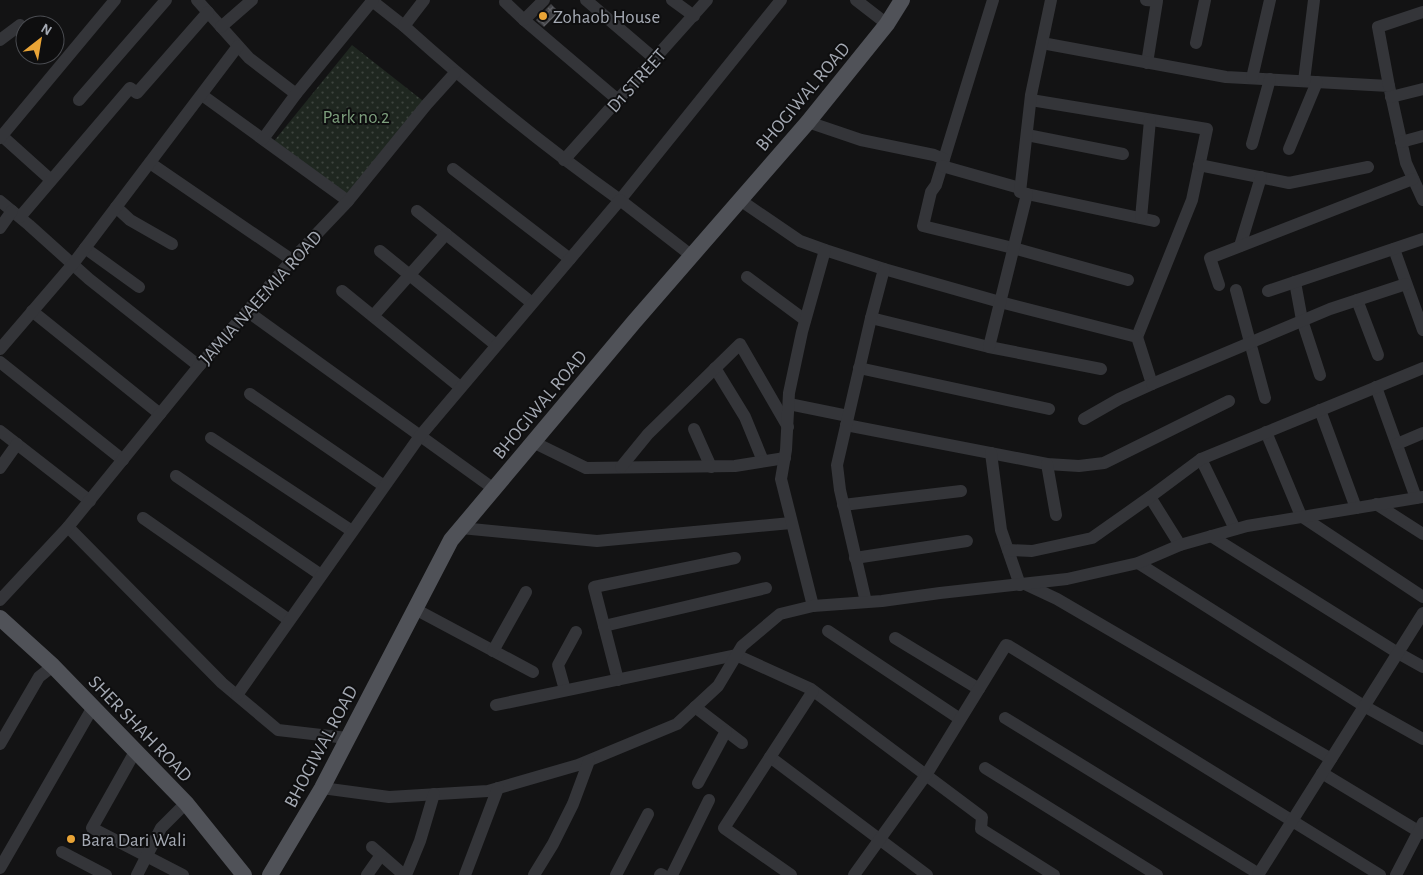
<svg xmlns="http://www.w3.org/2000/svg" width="1423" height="875" viewBox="0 0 1423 875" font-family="'Alegreya Sans',sans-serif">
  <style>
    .green { fill: url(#green-dots) }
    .building { fill: url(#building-cross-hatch); stroke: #2d2d30 }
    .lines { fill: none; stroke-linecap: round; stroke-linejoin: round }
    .minor { stroke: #343539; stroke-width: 12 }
    .major { stroke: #505258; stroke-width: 16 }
    .poi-dot { fill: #e9a436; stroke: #0e0e0f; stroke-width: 2 }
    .labels { text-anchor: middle; stroke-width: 4; stroke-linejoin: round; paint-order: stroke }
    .poi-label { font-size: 19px; fill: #a5aab4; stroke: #0e0e0f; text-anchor: start }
    .street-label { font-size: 19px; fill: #a5aab4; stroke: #0e0e0f }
    .park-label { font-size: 19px; fill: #7d9f7d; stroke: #0e0e0f }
  </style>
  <defs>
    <pattern id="green-dots" width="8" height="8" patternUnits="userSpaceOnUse" patternTransform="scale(1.25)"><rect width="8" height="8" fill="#1f2720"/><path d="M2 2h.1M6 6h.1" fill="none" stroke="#3d443e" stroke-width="1.8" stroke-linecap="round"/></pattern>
    <pattern id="building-cross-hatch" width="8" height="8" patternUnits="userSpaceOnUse" patternTransform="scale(1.25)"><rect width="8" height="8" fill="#424347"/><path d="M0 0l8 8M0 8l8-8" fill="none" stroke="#5a5b5f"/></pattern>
  </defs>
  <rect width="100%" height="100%" fill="#131314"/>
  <path class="green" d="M352,45L427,104L348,201L270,146Z"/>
  <path class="building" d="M551,4L559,12L544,27L536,20Z"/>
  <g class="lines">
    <g class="minor">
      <path d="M197,0L249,58L296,94"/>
      <path d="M371,0L404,26"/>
      <path d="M424,0L404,26C473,88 544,146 620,200L781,0"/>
      <path d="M586,0L655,59"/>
      <path d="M672,0L694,16"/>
      <path d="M856,0L887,24"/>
      <path d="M993,0L936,185L931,192L923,226L1013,248L1128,280"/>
      <path d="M1146,0L1157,1L1147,63"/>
      <path d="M505,2L524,20L618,100"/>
      <path d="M524,20L544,0"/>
      <path d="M221,27L252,0"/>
      <path d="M0,40L20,25"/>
      <path d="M1042,43L1226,77L1389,86L1406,163L1423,200"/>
      <path d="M1196,43L1205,0"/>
      <path d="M1252,78L1270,0"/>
      <path d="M1304,81L1314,0"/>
      <path d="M1389,86L1378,27L1423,12"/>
      <path d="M202,95L348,201"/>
      <path d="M1391,97L1423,89"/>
      <path d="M79,100L166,0"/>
      <path d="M1031,100L1207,129L1192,200L1137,337"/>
      <path d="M808,122L861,140L934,155L944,159"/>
      <path d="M1027,135L1123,154"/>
      <path d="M2,136L51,180"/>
      <path d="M0,138L115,0"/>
      <path d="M263,139L296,94L373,0"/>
      <path d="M1401,142L1423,136"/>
      <path d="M1252,144L1270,79"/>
      <path d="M1289,149L1317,82"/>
      <path d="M564,160L707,0"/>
      <path d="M150,163L292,260"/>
      <path d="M1199,165L1289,183L1368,167"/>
      <path d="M942,166L1020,188"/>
      <path d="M453,169L570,259"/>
      <path d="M1027,194L1154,221"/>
      <path d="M740,200L800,241L825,250L884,269L1000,302L1137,337L1152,384L1119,399L1084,419"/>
      <path d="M0,201L29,225L89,279L199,366"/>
      <path d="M116,207L130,220L172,244"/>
      <path d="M417,211L532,303"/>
      <path d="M20,217L130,88L137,93L208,12"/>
      <path d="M1141,218L1150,120"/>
      <path d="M0,228L12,211"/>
      <path d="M1240,246L1261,177"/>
      <path d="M85,248L139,287"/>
      <path d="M1394,249L1423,330"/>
      <path d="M380,251L496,345"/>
      <path d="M747,277L805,320"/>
      <path d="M1295,282L1302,320L1320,375"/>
      <path d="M1219,285L1210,258L1413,179"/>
      <path d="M1236,290L1265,398"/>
      <path d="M342,291L460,387"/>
      <path d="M1268,291L1423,239"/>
      <path d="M1357,300L1378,355"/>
      <path d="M32,311L160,414"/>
      <path d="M247,311L494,489"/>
      <path d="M373,316L446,234"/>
      <path d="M871,318L989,347L1101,369"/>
      <path d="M989,347L1027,194L1020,192L1031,95L1051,0"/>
      <path d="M0,349L73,264L238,46"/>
      <path d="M0,362L123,460"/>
      <path d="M715,368L745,417L763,461"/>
      <path d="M859,368L1049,409"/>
      <path d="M1152,384L1330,309L1406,284"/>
      <path d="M1376,387L1416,498"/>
      <path d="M250,394L384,486"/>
      <path d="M789,404L848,416"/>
      <path d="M1320,410L1356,508"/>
      <path d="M846,425L1047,464L1079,466L1104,463L1229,401"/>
      <path d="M694,429L711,467"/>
      <path d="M0,431L90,501"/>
      <path d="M1266,432L1301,516L1423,597"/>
      <path d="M211,438L352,531"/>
      <path d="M533,442L586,468L735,466L785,458"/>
      <path d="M1397,444L1423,433"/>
      <path d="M991,453L1001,530L1020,585"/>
      <path d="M1201,459L1235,529"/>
      <path d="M1047,464L1056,515"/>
      <path d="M621,467L648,434L740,344L788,427"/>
      <path d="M0,468L17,444"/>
      <path d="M176,476L321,575"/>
      <path d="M1150,497L1180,545"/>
      <path d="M1376,504L1423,534"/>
      <path d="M843,505L961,491"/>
      <path d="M143,518L289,620"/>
      <path d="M68,527L222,683L278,730L347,738"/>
      <path d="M461,528L597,541L791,523"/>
      <path d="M1211,536L1398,653L1423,667"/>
      <path d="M1008,550L1032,551L1092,538L1150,497L1201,459L1423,368"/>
      <path d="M855,558L967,541"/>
      <path d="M1138,563L1364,706L1423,739"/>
      <path d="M1025,584L1057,599L1331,759"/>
      <path d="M0,600L68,527L199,366L292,260L348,201L427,104L455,73"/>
      <path d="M866,602L840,490L837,465L871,318L884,269"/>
      <path d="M813,606L781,479L786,450L789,393L802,332L825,250"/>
      <path d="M415,609L533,672"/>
      <path d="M604,626L766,588"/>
      <path d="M828,631L960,719"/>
      <path d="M895,638L979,689"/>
      <path d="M493,651L526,592"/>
      <path d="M618,680L594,587L735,558"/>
      <path d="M565,690L558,665L576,632"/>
      <path d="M237,695L420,436L620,200L692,256"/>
      <path d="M496,705L736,655L811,689L982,817L981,829L1054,875"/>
      <path d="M695,707L742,743"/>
      <path d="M1005,718L1259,874"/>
      <path d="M0,744L39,677L53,666"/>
      <path d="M136,750L92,828L183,875"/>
      <path d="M770,757L927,875"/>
      <path d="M985,768L1157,875"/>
      <path d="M1322,773L1418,831L1423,833"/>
      <path d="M698,783L726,731"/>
      <path d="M322,788L389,797L488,791L578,765L677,724L718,686L742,646L780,614L813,606L882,601L940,593L1067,579L1138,563L1180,545L1247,526L1423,497"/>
      <path d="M372,847L404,875"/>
      <path d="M62,852L106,875"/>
      <path d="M0,868L93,707"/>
      <path d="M137,875L161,828L186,803"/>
      <path d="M367,875L381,855"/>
      <path d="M406,875L420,841L434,794"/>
      <path d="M465,875L498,788"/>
      <path d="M534,875L553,844L573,804L589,761"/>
      <path d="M616,875L648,814"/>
      <path d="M660,875L661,874L663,875"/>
      <path d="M672,875L709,800"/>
      <path d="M791,875L724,828L813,691"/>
      <path d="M854,875L926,775L1006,645L1009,646L1380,875"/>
      <path d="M1258,875L1423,613"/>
      <path d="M1396,875L1423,823"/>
    </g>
    <g class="major">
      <path d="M0,618L53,666L186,803L244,875"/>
      <path d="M270,875L322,788L451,540L634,322L808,122L887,24L902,0"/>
    </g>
  </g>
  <g class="poi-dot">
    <circle cx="543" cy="16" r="5"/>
    <circle cx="71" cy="839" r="5"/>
  </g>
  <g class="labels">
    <g class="poi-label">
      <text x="553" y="23">Zohaob House</text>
      <text x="81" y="846">Bara Dari Wali</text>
    </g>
    <g class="street-label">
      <text transform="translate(636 80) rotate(-48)" y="7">D1 STREET</text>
      <text transform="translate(802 96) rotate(-50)" y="7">BHOGIWAL ROAD</text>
      <text transform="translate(260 297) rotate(-48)" y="7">JAMIA NAEEMIA ROAD</text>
      <text transform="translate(539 404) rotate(-50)" y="7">BHOGIWAL ROAD</text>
      <text transform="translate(141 728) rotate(46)" y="7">SHER SHAH ROAD</text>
      <text transform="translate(320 746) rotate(-62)" y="7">BHOGIWAL ROAD</text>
    </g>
    <g class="park-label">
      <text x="356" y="123">Park no.2</text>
    </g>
  </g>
  <g transform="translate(40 40) rotate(31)"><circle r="24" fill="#0e0e0f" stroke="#4a4c51"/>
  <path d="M0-4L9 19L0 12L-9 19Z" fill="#e9a436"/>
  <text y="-8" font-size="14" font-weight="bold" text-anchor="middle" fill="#a5aab4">N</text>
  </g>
</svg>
